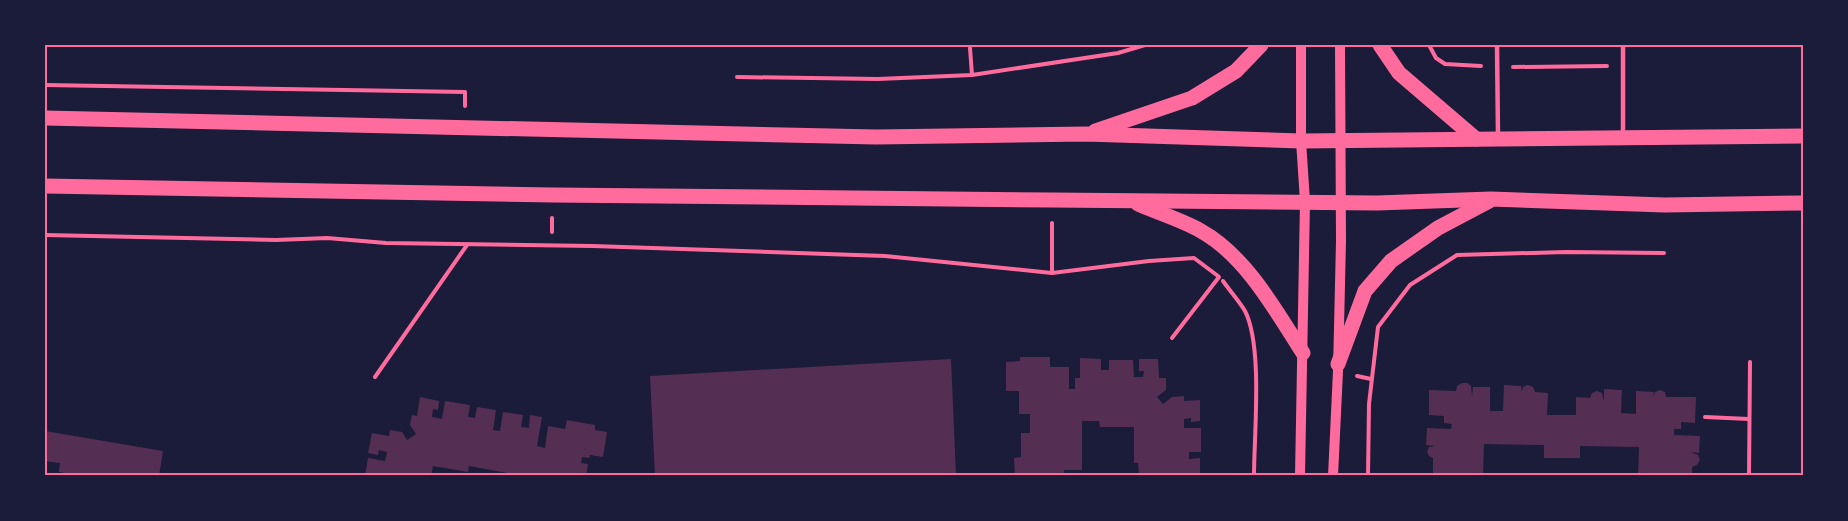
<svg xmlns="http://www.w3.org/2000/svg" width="1848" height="521" viewBox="0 0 1848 521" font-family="Jost,sans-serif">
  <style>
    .building { fill: #542f53 }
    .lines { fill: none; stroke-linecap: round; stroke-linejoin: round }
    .path { stroke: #ff6b9d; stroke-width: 4 }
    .service { stroke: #ff6b9d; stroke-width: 4.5 }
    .tertiary { stroke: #ff6b9d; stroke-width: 10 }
    .primary { stroke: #ff6b9d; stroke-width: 15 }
    .neatline { fill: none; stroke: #ff6b9d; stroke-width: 2 }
  </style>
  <rect width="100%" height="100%" fill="#1b1b3a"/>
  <g class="building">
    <path d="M1020,357H1050V367H1069V389H1075V378H1080V358L1101,359V370H1109V360H1133L1134,377H1143L1144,371H1139V359H1158L1159,378H1166V390L1157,397L1163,404L1172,397L1184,396V401L1200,400V421L1191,422V418L1184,419V428H1201V452H1189V459L1200,458V476H1139L1138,463H1134V427H1100L1099,421H1082V470H1064V476H1015L1014,458L1021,457V433H1030V414H1019V391H1006V362L1020,361Z"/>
    <path d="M951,359L956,476H655L650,376Z"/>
    <path d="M1462,383H1467L1471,386L1472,396L1473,387H1490V411H1503L1504,385L1521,386L1522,392L1523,387L1528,385L1533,387L1535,392L1548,393L1547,415H1576V397L1590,398L1592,393L1597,391L1602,393L1604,401V389L1622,390L1621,413L1636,414V391L1654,392L1653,398L1655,392L1660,390L1665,392L1666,397H1696L1695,423L1681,422V429H1674V435L1700,436L1699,453L1691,452L1698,455L1700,460L1697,465L1692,467V476H1638L1639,447L1580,446V458H1544V445L1484,444L1483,476H1433V458L1429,456L1427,452L1429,447L1435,446L1426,445L1427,428L1451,429L1452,424L1444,423V416L1429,415V390L1456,391L1457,386Z"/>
    <path d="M420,397L439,401L438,410L433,409L432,417L442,419L445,401L470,405L468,417L475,418L477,407L496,410L493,430L500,431L503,412L523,415L521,427L529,428L530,415L542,417L537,446L545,448L548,426L565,429L567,420L595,425V430L607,432L603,457L590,455L589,458L582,457L581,463L588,464L586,476H518L519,475L469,466L468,472L433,466L431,476H365L368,458L385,461L387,452L379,450L378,455L368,453L372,433L389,436L390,430L402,432L407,440L416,434L410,425L412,415L417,416Z"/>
    <path d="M45,431L163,451L159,476L129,475L128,476H81L59,472L60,463L45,461Z"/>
  </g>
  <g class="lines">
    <g class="path">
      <path d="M1429,45L1436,58L1445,64L1481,66"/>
      <path d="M970,48L972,75"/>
      <path d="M1513,67L1607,66"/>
      <path d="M737,77L878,79L972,75L1118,53L1145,45"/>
      <path d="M45,85L465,92V106"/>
      <path d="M1052,223V273"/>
      <path d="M552,232V218"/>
      <path d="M45,235L276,240L327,238L386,243L593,246L885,256L1052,273L1149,261L1194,258L1218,276"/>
      <path d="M1223,281C1230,291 1239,301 1245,311C1263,346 1254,435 1254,476"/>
      <path d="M1172,338L1219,277"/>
      <path d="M1357,376L1371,379"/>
      <path d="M375,377L467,245"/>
      <path d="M1705,417L1749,419"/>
      <path d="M1368,476L1369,404L1378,327L1410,285L1457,255L1566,252L1664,253"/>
      <path d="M1749,476L1750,362"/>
    </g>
    <g class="service">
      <path d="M1497,45L1498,136"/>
      <path d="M1623,135V45"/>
    </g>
    <g class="tertiary">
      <path d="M1300,476L1305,201L1301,141V45"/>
      <path d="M1333,476L1338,371L1341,241L1340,45"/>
    </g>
    <g class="primary">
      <path d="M1380,45L1399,73L1476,139"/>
      <path d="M45,118L876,137L1086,134L1301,141L1803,136"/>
      <path d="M1095,131L1192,98L1236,71L1261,45"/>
      <path d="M45,186L553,195L1052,200L1377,203L1491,199L1665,205L1803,203"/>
      <path d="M1138,204C1158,213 1182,220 1201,231C1246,256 1276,311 1303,353"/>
      <path d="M1338,364L1365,291L1391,261L1438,228L1489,201"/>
    </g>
  </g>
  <rect width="1848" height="521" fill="none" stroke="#1b1b3a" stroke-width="93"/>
  <rect x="46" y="46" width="1756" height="428" class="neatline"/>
</svg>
